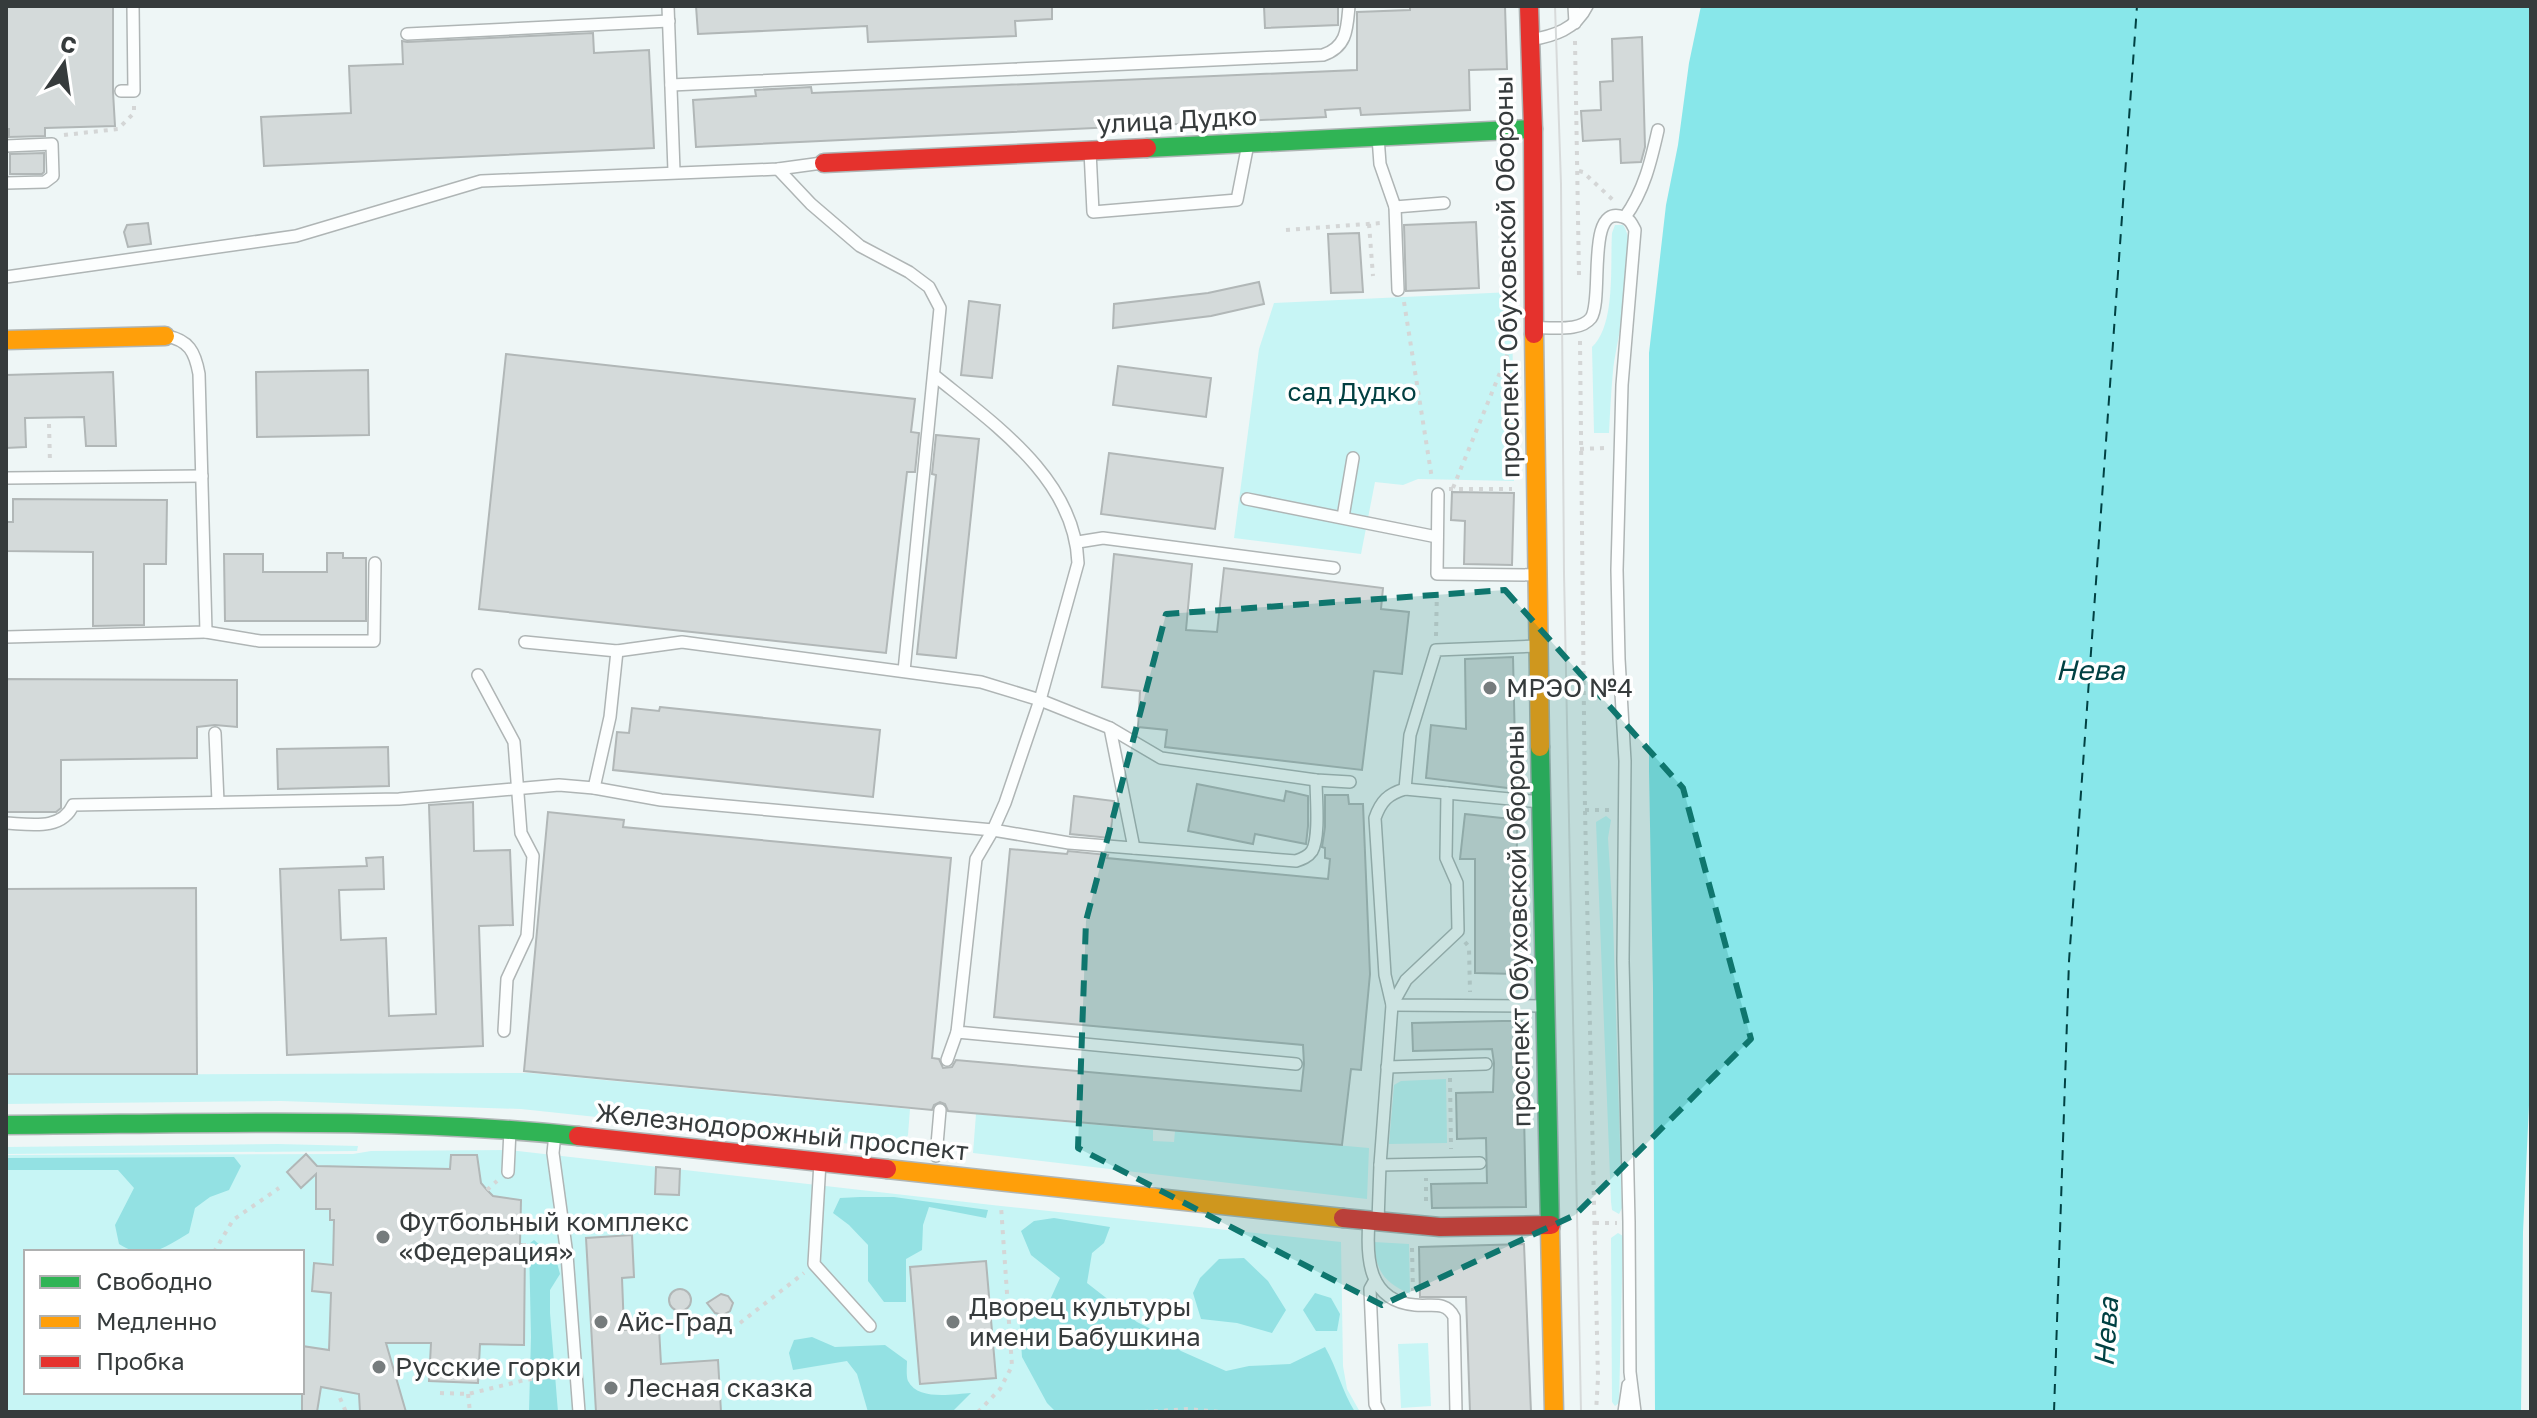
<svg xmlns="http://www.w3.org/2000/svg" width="2537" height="1418" viewBox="0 0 2537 1418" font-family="'Golos Text',sans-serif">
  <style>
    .green { fill: #c7f5f5; fill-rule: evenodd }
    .forest { fill: #93e1e3 }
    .water { fill: #88e7ea }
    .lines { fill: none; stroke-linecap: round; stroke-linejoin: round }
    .ferry { stroke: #004143; stroke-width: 2; stroke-dasharray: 10 8; stroke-linecap: butt }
    .building { fill: #d4dada; stroke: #b1b7b7; stroke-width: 2 }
    .lane-casing { stroke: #afb5b5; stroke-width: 14 }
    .fast-casing { stroke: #afb5b5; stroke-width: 21 }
    .slow-casing { stroke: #afb5b5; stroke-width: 21 }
    .jam-casing { stroke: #afb5b5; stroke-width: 21 }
    .path { stroke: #d4d6d6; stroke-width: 4; stroke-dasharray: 4 6; stroke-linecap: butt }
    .lane { stroke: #fcfefe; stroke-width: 11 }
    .fast { stroke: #30b455; stroke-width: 18 }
    .slow { stroke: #ff9f0a; stroke-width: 18 }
    .jam { stroke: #e5322d; stroke-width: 18 }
    .tram { stroke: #d7dada; stroke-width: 2 }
    .marked { fill: #0f766e; fill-opacity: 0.2; stroke: #0f766e; stroke-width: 6; stroke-dasharray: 16 10; stroke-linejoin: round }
    .poi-dot { fill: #767c7d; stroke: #fff; stroke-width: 3 }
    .labels { text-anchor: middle; stroke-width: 7; stroke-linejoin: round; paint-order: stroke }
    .street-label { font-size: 26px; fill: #363b3c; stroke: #fff }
    .park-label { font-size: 26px; fill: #003f41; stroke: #fff }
    .poi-label { font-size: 26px; fill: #363b3c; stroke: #fff; text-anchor: start }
    .water-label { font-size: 28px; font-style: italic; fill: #004143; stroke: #fff }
  </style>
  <rect width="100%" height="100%" fill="#eef6f6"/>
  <g class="green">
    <path d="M1615,225H1623C1641,249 1616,341 1613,371C1611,392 1610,413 1609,433H1594L1592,347C1616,325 1610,265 1612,233Z"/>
    <path d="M1512,292L1514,481L1418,479L1403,485L1375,482L1361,554L1234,538L1259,349L1274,303Z"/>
    <path d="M1606,816L1611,820L1608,838L1613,920L1622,1208L1619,1214L1612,1210L1611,1202L1596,822Z"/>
    <path d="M530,1073L910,1109L908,1135L902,1145L889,1148L521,1109L281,1101L6,1104V1075Z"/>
    <path d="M1446,1079L1447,1143L1389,1144L1394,1085L1401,1081Z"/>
    <path d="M976,1114L1153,1130V1141L1174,1142L1175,1131L1369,1148L1367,1199L973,1153Z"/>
    <path d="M278,1144L358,1146L357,1151L6,1154V1147Z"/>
    <path d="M509,1150L1001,1206L1341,1242L1343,1366L1347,1389L1360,1412H6V1155L353,1154L371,1151ZM26,1252H302V1392H26Z"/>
    <path d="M1618,1233L1623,1236L1619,1403L1615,1406L1612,1402L1611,1238Z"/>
    <path d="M1374,1242L1409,1244L1410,1294C1384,1282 1376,1272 1374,1242Z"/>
    <path d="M1428,1343L1431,1406L1401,1408L1398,1344Z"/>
  </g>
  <g class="forest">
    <path d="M234,1157L241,1166L229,1190L210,1197L195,1208L189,1233C164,1248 146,1262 119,1244L115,1225L134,1188L118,1170H6V1158Z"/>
    <path d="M860,1197H894L988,1210L986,1218L929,1207L923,1225L922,1250L906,1259V1302H884L868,1281V1245L849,1225L833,1213L840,1198Z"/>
    <path d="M1054,1218L1110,1227L1104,1243L1092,1253L1087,1283L1137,1322L1151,1329L1181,1351L1226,1371L1249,1366L1290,1364L1325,1347C1337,1368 1342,1391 1355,1412H1056L1047,1403L1022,1357L1019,1314L1043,1315L1060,1278L1031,1255L1021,1231L1034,1221Z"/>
    <path d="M534,1240L556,1259L560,1274L550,1290V1313L558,1412H529L531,1337L529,1244Z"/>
    <path d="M1244,1258L1268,1281L1286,1310L1272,1333L1237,1323L1201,1319L1193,1293L1200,1278L1219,1259Z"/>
    <path d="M1315,1293L1331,1298L1340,1314L1337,1331H1316L1303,1310Z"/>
    <path d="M812,1337L835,1347L885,1345L907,1361C907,1366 906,1376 908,1381C918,1401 953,1394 971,1393L952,1412H868L857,1374L847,1361L793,1370L789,1353L794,1340Z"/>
  </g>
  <path class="water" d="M1701,6H2531V1063L2523,1232L2521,1412H1655L1653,989L1649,771V353L1666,205L1678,145L1689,63Z"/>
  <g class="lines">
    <path class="ferry" d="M2054,1412L2069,961L2137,6"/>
  </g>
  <g class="building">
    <path d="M6,6H113V92L115,126L45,128V136L9,137V129H6Z"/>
    <path d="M696,6H1052V19L1015,21L1016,36L868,42L867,26L698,34Z"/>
    <path d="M1264,6H1338V25L1265,28Z"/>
    <path d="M1410,6H1505L1507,69L1469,70L1470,110L1361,115L1360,108L1341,109L1325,110L1326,117L696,147L693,100L756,96L755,90L811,87L812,93L1357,70V12L1410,10Z"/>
    <path d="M593,33L594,53L649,50L654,148L264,166L261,117L351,113L349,66L403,64L402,41L407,42Z"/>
    <path d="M1642,37L1645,147L1641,162L1621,163L1620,139L1583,141L1581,111L1601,110L1600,82L1613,81L1612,39Z"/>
    <path d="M44,153V172L42,174H10V154Z"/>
    <path d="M1476,222L1479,288L1406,291L1404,225Z"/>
    <path d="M148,223L151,244L128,247L124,232L127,225Z"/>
    <path d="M1359,233L1363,292L1331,293L1328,234Z"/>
    <path d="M1259,282L1264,304L1211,316L1113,328L1114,304L1208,293Z"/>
    <path d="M969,301L1000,305L992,378L961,375Z"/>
    <path d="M506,354L915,399L911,432L919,433L915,472H907L886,653L479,609Z"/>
    <path d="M1118,366L1211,378L1206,417L1113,405Z"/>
    <path d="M368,370L369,435L257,437L256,372Z"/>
    <path d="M113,372L116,446H86L84,417L25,418L26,447L6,448V375Z"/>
    <path d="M936,435L979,439L956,658L917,654L936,475L932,474Z"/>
    <path d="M1109,453L1223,468L1215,529L1101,514Z"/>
    <path d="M1452,492L1514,493L1512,565L1464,564L1465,521L1451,520Z"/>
    <path d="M13,499L167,500L166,564H144V625L93,626V552L6,551V522H13Z"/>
    <path d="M327,553H343V558H366V621H225L224,554H263V572H327Z"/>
    <path d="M1114,554L1192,564L1186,630L1217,632L1224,568L1383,588L1381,609L1409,612L1402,674L1374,671L1362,770L1165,747L1167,730L1138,727L1140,691L1102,687Z"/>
    <path d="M1513,657L1516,789L1426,778L1431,725L1466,729L1465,659Z"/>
    <path d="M6,679L237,680V727L215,725L197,727V758L61,760V808L56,812H6Z"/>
    <path d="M660,707L880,730L873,797L613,770L617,732L629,733L632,708L659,711Z"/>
    <path d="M388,747L389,786L278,789L277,749Z"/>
    <path d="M1197,784L1284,801L1286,791L1308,796V826L1306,844L1255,834L1253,844L1188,831Z"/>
    <path d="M1325,795H1348L1349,804H1363L1370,974L1361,1070L1351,1069L1342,1145L948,1111L945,1104L940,1102L934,1105L932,1110L524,1071L548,812L624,820L623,827L951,858L932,1058L939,1059L943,1068L952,1067L956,1060L1301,1091L1304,1064L1303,1045L994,1017L1010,849L1067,854L1068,851L1108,855L1107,858L1328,879L1330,859L1325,858V848L1322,847L1325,827Z"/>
    <path d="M1074,796L1114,801L1110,838L1070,834Z"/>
    <path d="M473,802L474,851L510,850L513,925L479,926L483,1046L287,1055L280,869L367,866L366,858L383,857L384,889L339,890L341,940L386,938L389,1016L436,1014L429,805Z"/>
    <path d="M1465,814L1511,819L1517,825L1516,974L1475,973V859H1460Z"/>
    <path d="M196,888L197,1074H6V889Z"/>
    <path d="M1502,1021H1522L1526,1207L1432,1208L1431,1184L1487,1183L1486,1138L1457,1139L1456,1093L1493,1092L1494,1063L1492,1049L1413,1051L1412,1023Z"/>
    <path d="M306,1154L317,1166L450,1169L451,1155H477L481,1183L487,1190L493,1196L521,1200L520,1244H525L524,1345L480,1344L478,1383L429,1381L431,1343H386L406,1412H360L359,1394L321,1387L317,1412H302V1346L329,1350L331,1293L312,1291L314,1263L333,1265L334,1220H330V1209H316V1174L301,1188L287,1172Z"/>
    <path d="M656,1167L680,1169L679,1195L655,1194Z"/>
    <path d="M632,1235L634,1277L622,1278L624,1330L659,1328L661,1364L718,1360L721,1412H596L586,1238Z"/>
    <path d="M1524,1244L1531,1412H1470L1466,1297H1420L1419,1247Z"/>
    <path d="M986,1261L996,1378L920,1384L910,1267Z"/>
    <circle cx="680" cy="1300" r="11"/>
    <path d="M721,1294L728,1296L733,1303L730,1311L723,1315L715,1313L707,1303Z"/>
  </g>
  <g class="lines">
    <defs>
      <g id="lane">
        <path d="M668,6L674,171"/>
        <path d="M1574,6L1575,23"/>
        <path d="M407,34L669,21"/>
        <path d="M1530,40C1554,36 1576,29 1587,6"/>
        <path d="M671,85L1323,55C1347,47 1347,29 1349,6"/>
        <path d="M121,91H134L133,6"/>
        <path d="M1378,137L1380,164L1395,207L1444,203"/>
        <path d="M6,146L52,144L53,176L45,182L6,183"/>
        <path d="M1090,151L1093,212L1237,200L1248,144"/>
        <path d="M778,169L811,204L860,246L909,272L929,287L940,308L904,671"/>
        <path d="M1395,207L1398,290"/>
        <path d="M1625,217C1644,191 1651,161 1658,130"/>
        <path d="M6,277L296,236L481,181L778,169L822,163"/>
        <path d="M1537,328C1553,327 1580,332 1591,318C1604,299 1585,203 1623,217C1630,219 1632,224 1635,230L1622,385L1617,570L1619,659L1625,761L1623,961L1629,1222L1630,1372L1635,1412"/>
        <path d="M935,376C994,424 1075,479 1078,563L1040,700L1005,803L993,830L976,859L957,1032L1296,1064"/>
        <path d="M6,478L202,476"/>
        <path d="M1438,494L1437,574L1537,575"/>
        <path d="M1247,499L1437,537"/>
        <path d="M1343,517L1353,458"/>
        <path d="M1078,542L1103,538L1334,568"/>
        <path d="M206,632L260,641H374L375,563"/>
        <path d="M6,637L206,632L199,374C195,352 189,340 166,336"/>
        <path d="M525,642L617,651L682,642L981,682L1040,700L1110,728L1161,758L1316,780L1350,782"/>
        <path d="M478,675L514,742L521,833L533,856L527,936L507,979L504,1031"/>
        <path d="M1110,728L1134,848"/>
        <path d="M215,733L218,802"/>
        <path d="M594,788L610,717L617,651"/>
        <path d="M1405,789L1410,735L1436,650L1537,646"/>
        <path d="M1447,793L1446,858L1457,883L1458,931L1406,980L1392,1005L1543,1006"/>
        <path d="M6,823C29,824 62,831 73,805L399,799L559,785L594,788L661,800L993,830L1069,843L1296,861C1302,859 1308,857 1312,851C1320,837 1316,797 1316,780"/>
        <path d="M947,1060L957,1032"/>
        <path d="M1387,1067L1486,1064"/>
        <path d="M555,1134L553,1153L567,1255L579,1412"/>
        <path d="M936,1156L940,1110"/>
        <path d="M820,1162L814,1264L870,1326"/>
        <path d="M1380,1165L1480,1163"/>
        <path d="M508,1172L510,1130"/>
        <path d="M1369,1221C1366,1258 1368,1301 1415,1305C1430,1307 1446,1300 1454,1317L1456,1412"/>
        <path d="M1378,1221L1380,1165L1392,1005L1385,975L1375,818C1381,801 1388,794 1405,789L1541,802"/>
        <path d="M1375,1280L1370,1289L1375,1404L1379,1412"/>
        <path d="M1624,1412L1628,1385"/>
      </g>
      <g id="fast">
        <path d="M1147,148L1533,129"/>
        <path d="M1540,747L1550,1229"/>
        <path d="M6,1125C196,1124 389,1116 578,1136"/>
      </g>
      <g id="slow">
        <path d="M1534,334L1540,747"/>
        <path d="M6,340L165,336"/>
        <path d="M887,1169L1343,1218"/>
        <path d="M1550,1229L1554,1412"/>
      </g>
      <g id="jam">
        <path d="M1529,6L1533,129L1534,334"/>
        <path d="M824,163L1147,148"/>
        <path d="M578,1136L887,1169"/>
        <path d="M1343,1218L1440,1227L1551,1225"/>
      </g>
    </defs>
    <use href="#lane" class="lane-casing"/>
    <use href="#fast" class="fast-casing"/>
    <use href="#slow" class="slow-casing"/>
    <use href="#jam" class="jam-casing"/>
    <g class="path">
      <path d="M1575,41L1579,276"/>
      <path d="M64,135L118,129L134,113V106"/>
      <path d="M1579,171L1583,172L1613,200"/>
      <path d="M1369,224L1373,276"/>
      <path d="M1286,230L1381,223"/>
      <path d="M1404,302L1432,479"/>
      <path d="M1580,341L1585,810L1598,1378L1596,1412"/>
      <path d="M49,424L50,463"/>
      <path d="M1580,449L1606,448"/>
      <path d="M1453,488L1508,353"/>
      <path d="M1449,489H1512"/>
      <path d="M1436,636L1437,589"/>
      <path d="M1585,810H1610"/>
      <path d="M1465,942L1469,947L1470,992"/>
      <path d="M1450,1078L1451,1149"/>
      <path d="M487,1190L497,1181"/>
      <path d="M1426,1201V1178"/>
      <path d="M1595,1223H1617"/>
      <path d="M1412,1248L1413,1291"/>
      <path d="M214,1252L233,1220L279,1188"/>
      <path d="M740,1323L804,1273"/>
      <path d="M440,1393L468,1394L525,1380L561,1375"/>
      <path d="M468,1394L470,1412"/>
      <path d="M340,1398L346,1412"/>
      <path d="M978,1412L1000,1389L1012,1366L1001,1206"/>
      <path d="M1144,1412L1188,1409L1222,1412"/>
    </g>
    <use href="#lane" class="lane"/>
    <use href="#fast" class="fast"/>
    <use href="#slow" class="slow"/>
    <use href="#jam" class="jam"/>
    <path class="tram" d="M1555,6L1561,184L1564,574L1581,1412"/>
  </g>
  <path class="marked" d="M1505,590L1683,788L1751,1039L1575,1215L1382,1305L1078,1148L1086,921L1166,614Z"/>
  <g class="poi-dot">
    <circle cx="1490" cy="688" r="8"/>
    <circle cx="383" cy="1237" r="8"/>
    <circle cx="601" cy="1322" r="8"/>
    <circle cx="953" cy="1322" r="8"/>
    <circle cx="379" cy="1367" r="8"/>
    <circle cx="611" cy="1388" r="8"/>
  </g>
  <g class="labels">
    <g class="street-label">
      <text transform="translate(1177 120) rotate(-3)" y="9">улица Дудко</text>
      <text transform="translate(1507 277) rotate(-91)" y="9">проспект Обуховской Обороны</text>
      <text transform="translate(1518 926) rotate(-91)" y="9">проспект Обуховской Обороны</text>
      <text transform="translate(782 1132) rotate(6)" y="9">Железнодорожный проспект</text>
    </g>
    <g class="park-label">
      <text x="1352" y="401">сад Дудко</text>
    </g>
    <g class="poi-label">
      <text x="1506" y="697">МРЭО №4</text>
      <text x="399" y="1231">Футбольный комплекс<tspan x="399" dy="30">«Федерация»</tspan></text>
      <text x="969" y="1316">Дворец культуры<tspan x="969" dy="30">имени Бабушкина</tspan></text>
      <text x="617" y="1331">Айс-Град</text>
      <text x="395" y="1376">Русские горки</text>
      <text x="627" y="1397">Лесная сказка</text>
    </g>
    <g class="water-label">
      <text x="2090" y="680">Нева</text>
      <text transform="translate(2106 1332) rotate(-86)" y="10">Нева</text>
    </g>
  </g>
  <rect width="2537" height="1418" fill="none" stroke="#363b3c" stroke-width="16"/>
  <rect x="24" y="1250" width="280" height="144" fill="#ffffff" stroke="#afb1b1" stroke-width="2"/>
  <rect x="40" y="1276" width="40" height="12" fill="#30b455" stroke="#afb1b1" stroke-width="2"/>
  <text x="96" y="1290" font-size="24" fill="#363b3c">Свободно</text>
  <rect x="40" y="1316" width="40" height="12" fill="#ff9f0a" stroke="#afb1b1" stroke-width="2"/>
  <text x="96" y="1330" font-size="24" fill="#363b3c">Медленно</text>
  <rect x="40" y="1356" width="40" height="12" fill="#e5322d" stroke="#afb1b1" stroke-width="2"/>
  <text x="96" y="1370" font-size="24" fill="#363b3c">Пробка</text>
  <g transform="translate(64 64) rotate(13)" stroke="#ffffff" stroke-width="6" paint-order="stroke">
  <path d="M0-6L14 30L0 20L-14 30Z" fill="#363b3c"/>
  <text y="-12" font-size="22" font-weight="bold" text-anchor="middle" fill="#363b3c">С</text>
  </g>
</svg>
